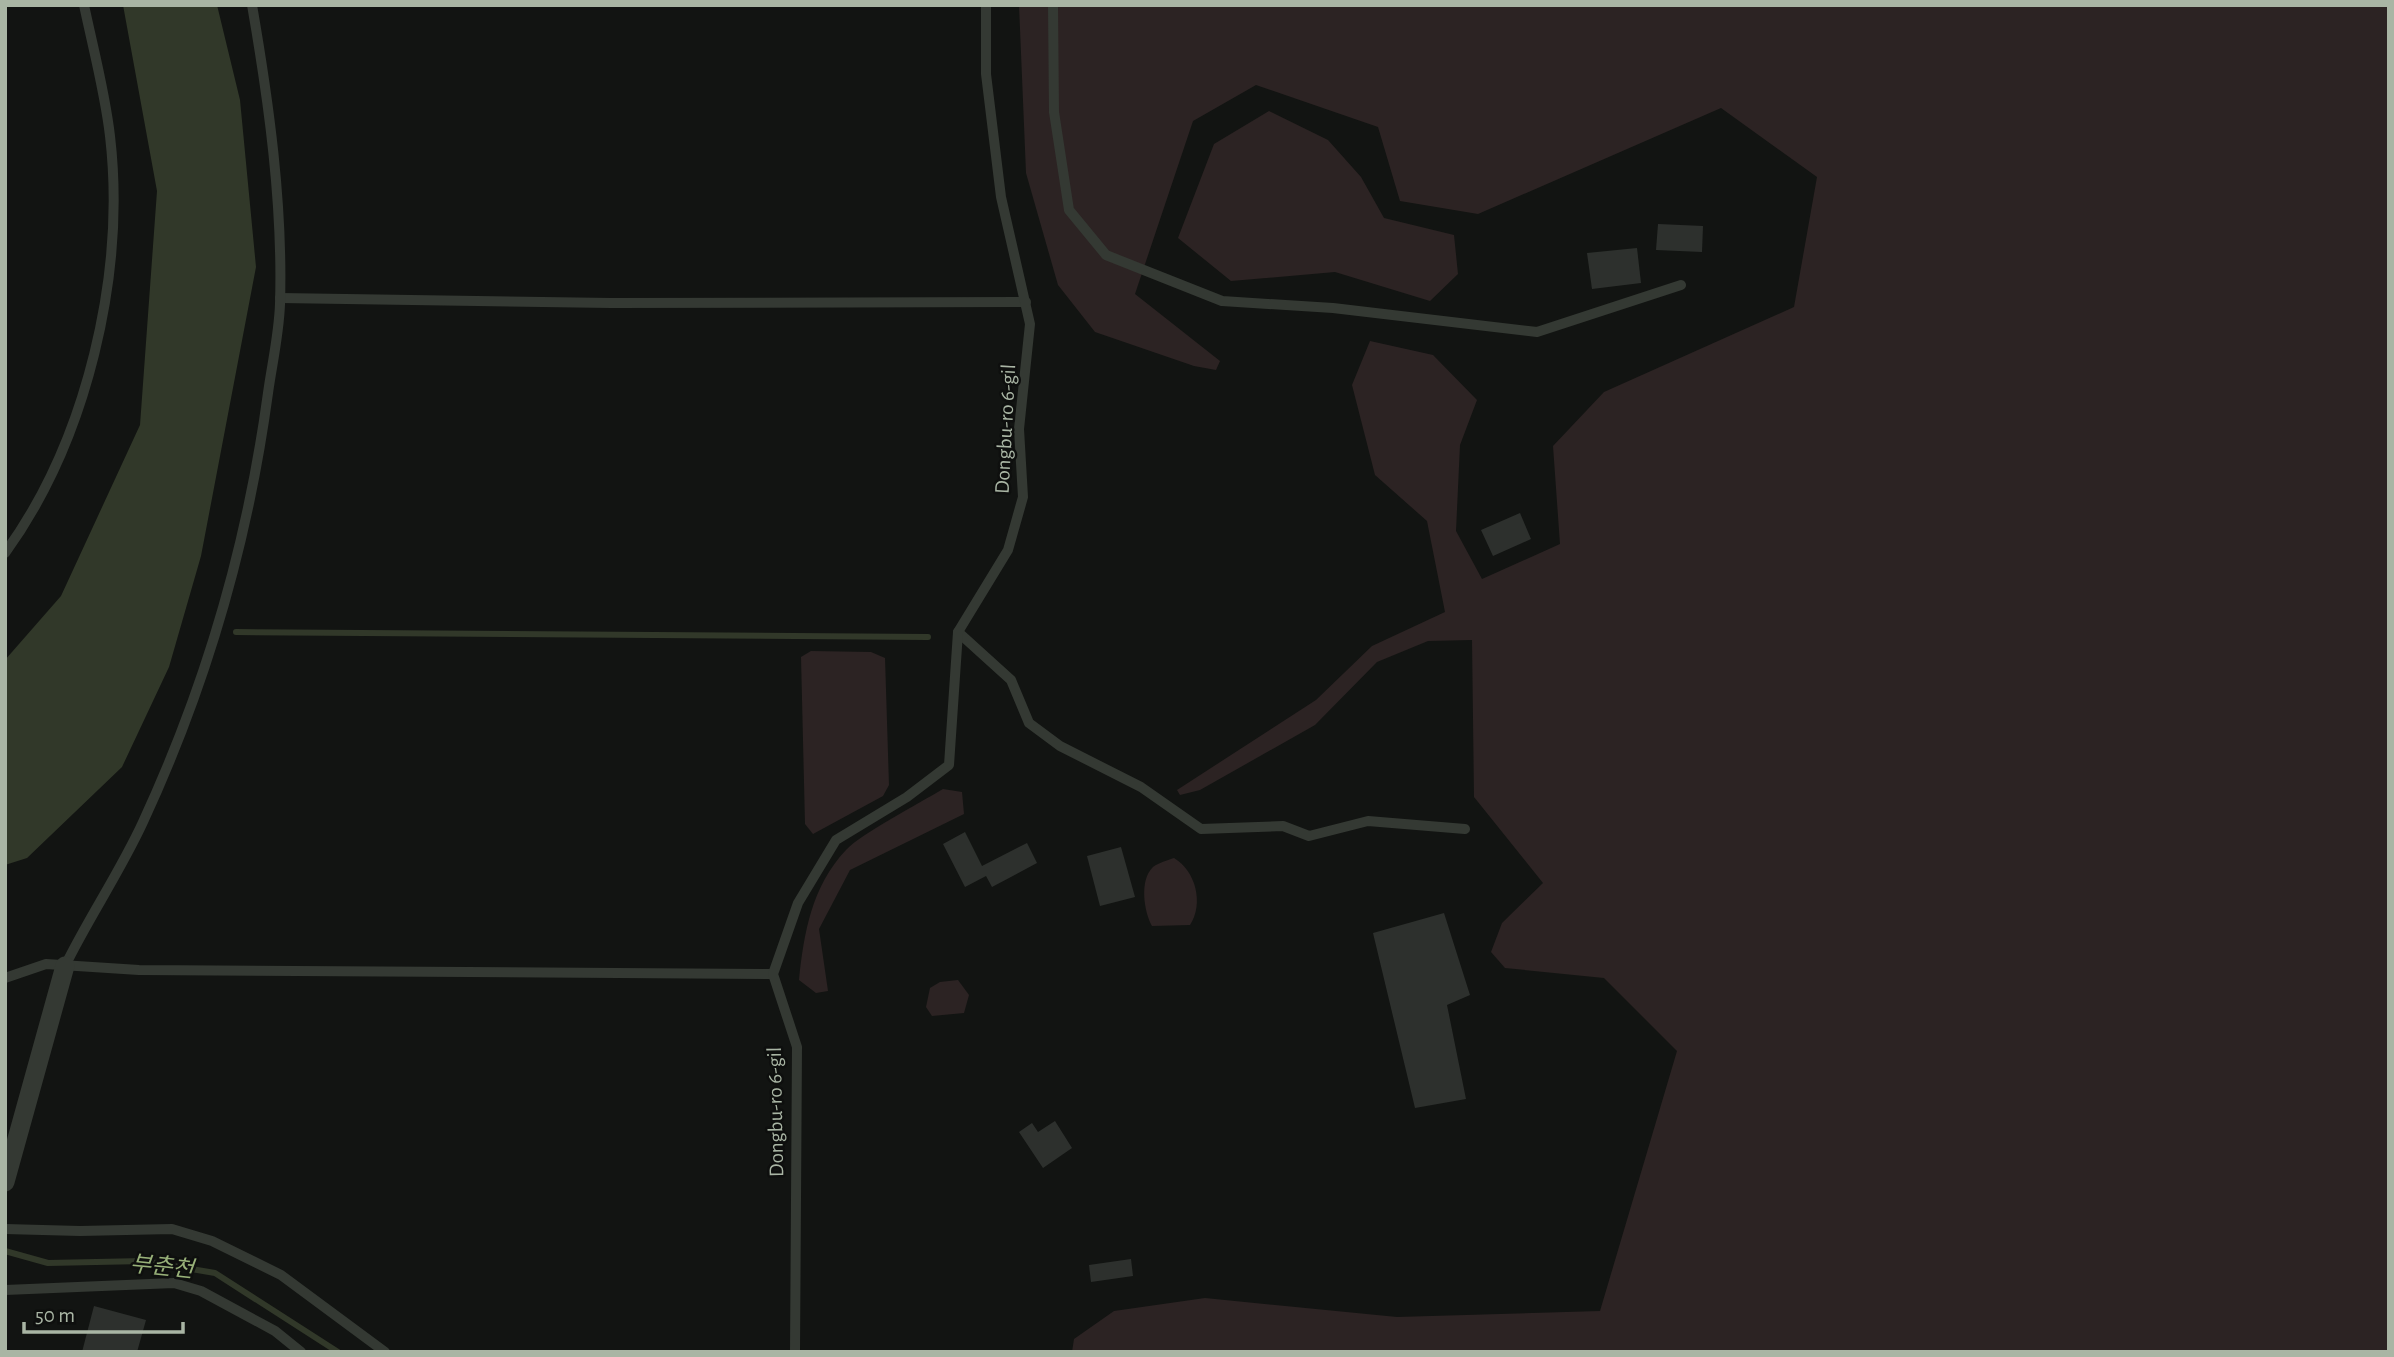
<svg xmlns="http://www.w3.org/2000/svg" width="2394" height="1357" viewBox="0 0 2394 1357" font-family="'Alegreya Sans','Noto Sans KR',sans-serif">
  <style>
    .green { fill: #2c2323 }
    .water { fill: #313829 }
    .lines { fill: none; stroke-linecap: round; stroke-linejoin: round }
    .stream { stroke: #313829; stroke-width: 6 }
    .building { fill: #2d302d }
    .service { stroke: #343933; stroke-width: 10 }
    .minor { stroke: #343933; stroke-width: 19 }
    .labels { text-anchor: middle; stroke-width: 5; stroke-linejoin: round; paint-order: stroke }
    .street-label { font-size: 21px; fill: #a9b5a4; stroke: #0e0f0e }
    .water-label { font-size: 23px; font-style: italic; fill: #98b179; stroke: #0e0f0e }
  </style>
  <rect width="100%" height="100%" fill="#121412"/>
  <g class="green">
    <path d="M1019,5H2389V1352H1072L1074,1339L1114,1311L1205,1298L1397,1317L1600,1311L1677,1051L1604,978L1505,968L1491,952L1502,923L1543,883L1474,797L1472,640L1428,641L1377,662L1315,725L1200,790L1180,795L1177,790L1316,700L1372,646L1445,612L1427,521L1375,475L1352,385L1370,341L1433,355L1477,400L1460,445L1456,531L1482,579L1560,544L1553,446L1604,392L1794,307L1817,177L1721,108L1478,214L1400,201L1378,127L1256,85L1193,121L1135,294L1220,361L1216,370L1194,366L1095,332L1058,285L1026,173Z"/>
    <path d="M1269,111L1328,140L1361,177L1384,218L1454,235L1458,274L1430,301L1335,272L1231,281L1178,238L1214,144Z"/>
    <path d="M811,651L871,652L885,658L889,785L883,796L813,834L805,824L801,657Z"/>
    <path d="M943,789L962,792L964,814L850,870L819,929L828,991L816,993L799,980C804,932 812,886 846,850C862,833 920,803 943,789Z"/>
    <path d="M1174,858C1196,871 1204,904 1190,925L1152,926C1144,912 1139,880 1153,867C1158,863 1168,860 1174,858Z"/>
    <path d="M958,980L969,995L964,1013L932,1016L926,1007L930,988L940,982Z"/>
  </g>
  <path class="water" d="M123,5H217L240,100L256,267L201,556L169,667L122,767L27,858L5,865V660L61,596L140,425L157,191Z"/>
  <g class="lines">
    <g class="stream">
      <path d="M236,632L928,637"/>
      <path d="M5,1251L48,1263L144,1261L215,1273L338,1352"/>
    </g>
  </g>
  <g class="building">
    <path d="M1658,224L1703,226L1702,252L1656,250Z"/>
    <path d="M1637,248L1641,283L1592,289L1587,253Z"/>
    <path d="M1520,513L1531,539L1493,556L1481,530Z"/>
    <path d="M965,832L982,866L1027,843L1037,863L992,887L986,876L965,887L943,844Z"/>
    <path d="M1121,847L1135,897L1100,906L1087,856Z"/>
    <path d="M1444,913L1470,995L1447,1005L1466,1099L1415,1108L1373,933Z"/>
    <path d="M1055,1121L1072,1148L1043,1168L1019,1132L1032,1123L1038,1132Z"/>
    <path d="M1131,1259L1133,1276L1091,1282L1089,1265Z"/>
    <path d="M94,1306L146,1320L137,1352H82Z"/>
  </g>
  <g class="lines">
    <g class="service">
      <path d="M1053,5L1054,112L1069,210L1106,255L1222,301L1333,308L1537,332L1681,285"/>
      <path d="M280,298L611,303L1026,302"/>
      <path d="M5,553C87,440 126,274 110,136C105,92 93,48 84,5"/>
      <path d="M958,632L1011,680L1029,723L1060,746L1141,787L1201,829L1283,826L1309,836L1368,821L1465,829"/>
      <path d="M65,966C89,917 120,872 143,822C206,686 248,541 268,393C272,364 279,334 280,304C283,205 269,103 252,5"/>
      <path d="M5,978L46,964L139,970L773,974"/>
      <path d="M5,1229L80,1231L172,1229L212,1241L281,1275L385,1352"/>
      <path d="M5,1290L174,1283L201,1291L275,1331L301,1352"/>
      <path d="M795,1352L797,1047L773,974L798,903L836,840L907,797L949,765L958,632L1008,550L1023,497L1019,429L1030,324L1001,197L986,74V5"/>
    </g>
    <path class="minor" d="M5,1182L65,966"/>
  </g>
  <g class="labels">
    <g class="street-label">
      <text transform="translate(1005 429) rotate(-87)" y="7">Dongbu-ro 6-gil</text>
      <text transform="translate(775 1112) rotate(-91)" y="7">Dongbu-ro 6-gil</text>
    </g>
    <g class="water-label">
      <text transform="translate(162 1266) rotate(6)" y="8">부춘천</text>
    </g>
  </g>
  <rect width="2394" height="1357" fill="none" stroke="#a9b5a4" stroke-width="14"/>
  <path d="M24 1322v10h159v-10" fill="none" stroke="#a9b5a4" stroke-width="3.5"/>
  <text x="35" y="1322" font-size="21" fill="#a9b5a4" stroke="#0e0f0e" stroke-width="5" paint-order="stroke">50 m</text>
</svg>
